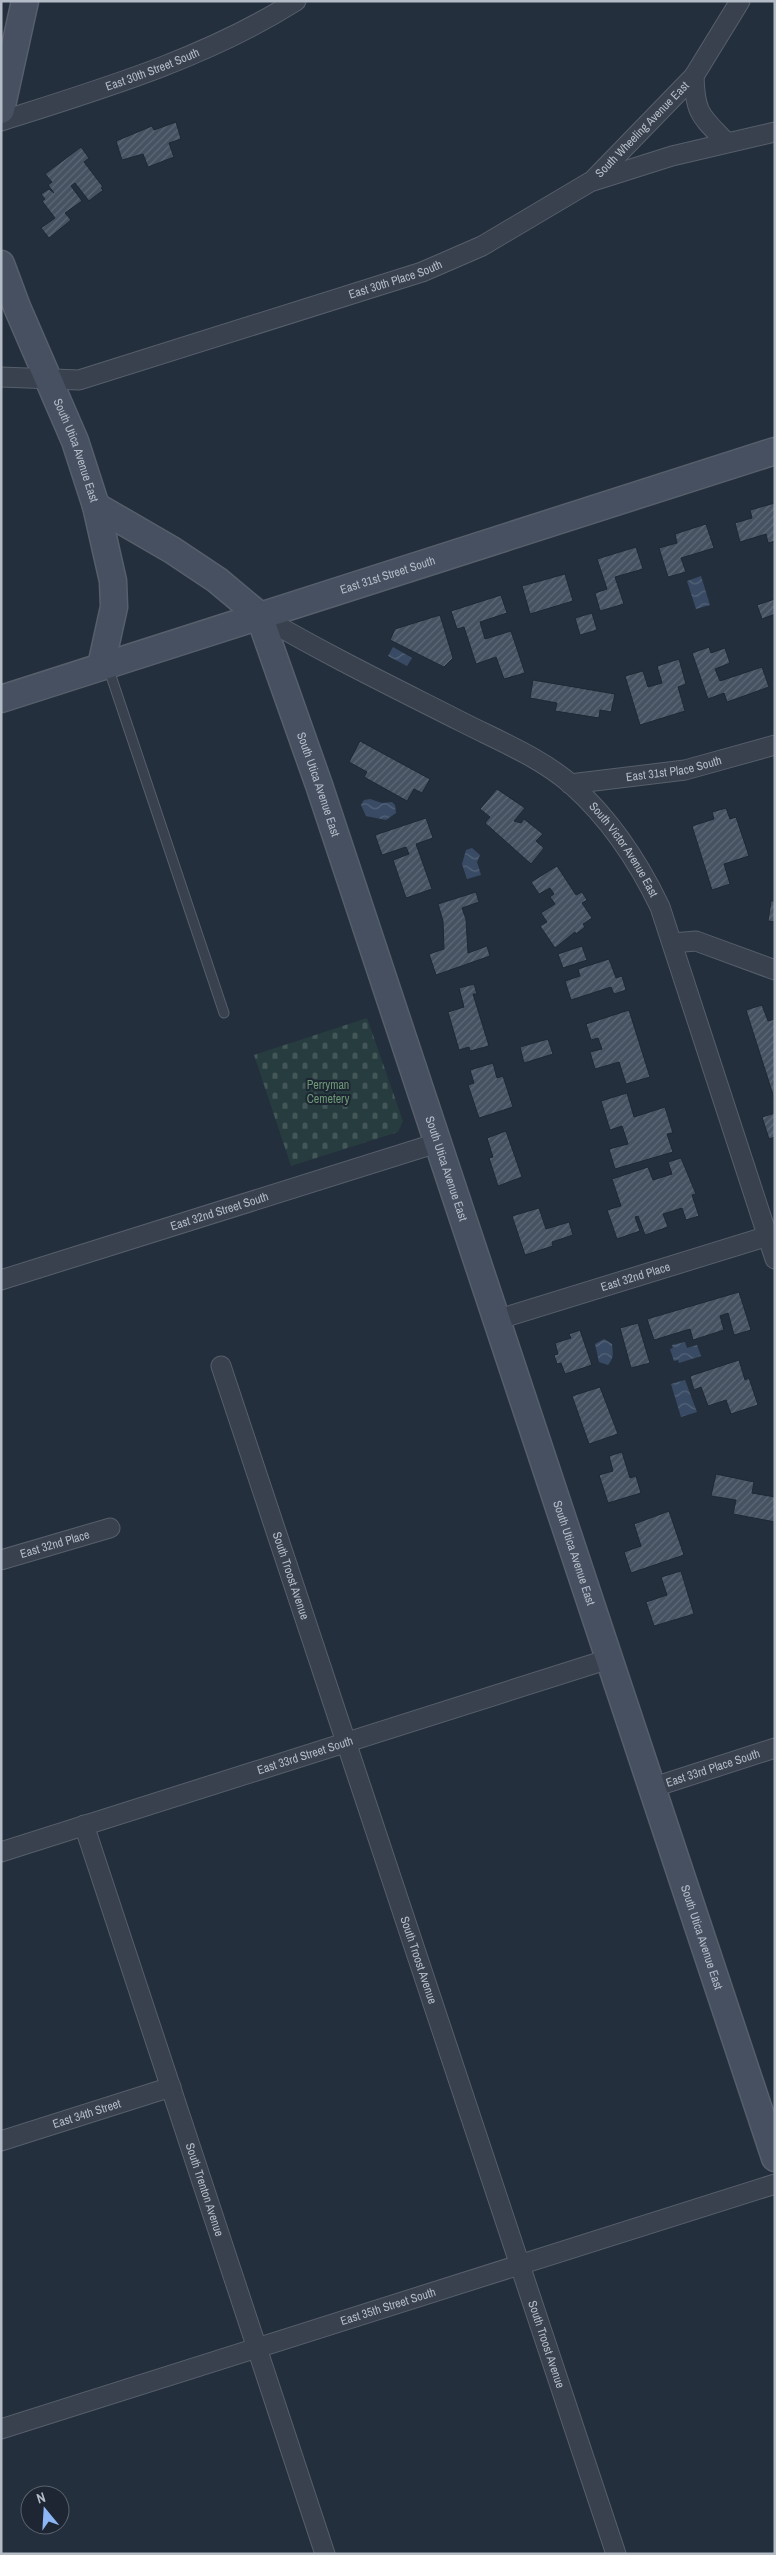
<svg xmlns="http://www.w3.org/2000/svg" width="776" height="2555" viewBox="0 0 776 2555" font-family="'Archivo Narrow',sans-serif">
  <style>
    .cemetery { fill: url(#cemetery-stones) }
    .water { fill: url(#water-waves) }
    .building { fill: url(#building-hatch); stroke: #1f2834 }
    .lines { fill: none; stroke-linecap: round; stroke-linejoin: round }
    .lane-casing { stroke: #565f6b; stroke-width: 11 }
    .street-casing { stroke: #565f6b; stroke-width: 21 }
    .secondary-casing { stroke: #565f6b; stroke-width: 29 }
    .lane { stroke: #38414d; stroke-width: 9 }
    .street { stroke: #38414d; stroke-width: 19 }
    .secondary { stroke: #465060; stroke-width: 26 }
    .labels { text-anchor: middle; stroke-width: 4; stroke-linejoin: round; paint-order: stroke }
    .street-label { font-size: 12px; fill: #b4bcc8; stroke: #1d2632 }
    .park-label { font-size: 12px; fill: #6c9975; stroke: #1d2632 }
  </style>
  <defs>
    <pattern id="cemetery-stones" width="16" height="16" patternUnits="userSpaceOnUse" patternTransform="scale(1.25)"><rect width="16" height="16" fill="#263c3e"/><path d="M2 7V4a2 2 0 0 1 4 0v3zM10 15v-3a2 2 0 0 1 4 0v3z" fill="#435658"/></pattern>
    <pattern id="water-waves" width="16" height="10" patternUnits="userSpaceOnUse" patternTransform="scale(1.25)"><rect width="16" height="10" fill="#394b64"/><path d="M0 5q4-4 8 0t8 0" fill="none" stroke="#536379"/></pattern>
    <pattern id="building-hatch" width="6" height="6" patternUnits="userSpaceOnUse" patternTransform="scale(1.25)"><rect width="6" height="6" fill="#465261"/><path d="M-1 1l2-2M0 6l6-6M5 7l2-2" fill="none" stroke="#5e6976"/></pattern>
  </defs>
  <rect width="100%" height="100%" fill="#242f3d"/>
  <path class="cemetery" d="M367,1018L403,1121L398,1132L291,1166L254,1055Z"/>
  <g class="water">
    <path d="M701,576L710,605L696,609L687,581Z"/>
    <path d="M393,647L412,658L407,666L388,656Z"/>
    <path d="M370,799L382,803L392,802L395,805L396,813L386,820L366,816L361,805L364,800Z"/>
    <path d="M472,848L480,855L477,862L481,875L467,879L462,864L466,850Z"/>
    <path d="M604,1339L612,1344C613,1353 614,1358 608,1365L599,1362L595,1344Z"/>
    <path d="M685,1342L687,1348L697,1345L701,1356L679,1363L678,1360L674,1361L670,1349L673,1348L672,1345Z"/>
    <path d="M685,1380L697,1412L681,1417L671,1384Z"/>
  </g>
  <g class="building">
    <path d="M176,122L181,139L169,143L174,157L148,167L143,154L122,160L116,141L152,126L154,130Z"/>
    <path d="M81,147L89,158L84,162L103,187L101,188L103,190L89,201L75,183L71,186L82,201L65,213L71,220L49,238L41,228L55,218L42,201L45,199L41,194L49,189L54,193L48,185L52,182L45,174Z"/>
    <path d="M775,503V541L768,543L766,534L740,542L735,523L752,518L750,510Z"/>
    <path d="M706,524L714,548L681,558L686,572L668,577L659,548L677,543L675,534Z"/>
    <path d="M636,547L643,569L615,577L624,604L600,611L595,593L607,589L597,559Z"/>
    <path d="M565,574L573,601L530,614L522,586Z"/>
    <path d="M501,595L507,613L480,622L485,639L511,631L525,673L504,679L496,657L476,664L464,627L457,629L451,611Z"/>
    <path d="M775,599V614L762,619L757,605Z"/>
    <path d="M592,613L597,630L580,635L575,618Z"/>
    <path d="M440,615L453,658L444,667L390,640L395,629Z"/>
    <path d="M709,647L711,653L725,648L730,663L715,669L720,681L762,667L769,687L727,702L724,693L708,699L692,653Z"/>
    <path d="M679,659L686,684L678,687L685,711L640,725L625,676L643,671L648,687L662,683L657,666Z"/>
    <path d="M533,680L615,694L611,712L600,710L599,718L555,711L557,703L530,698Z"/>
    <path d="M360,741L430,779L422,793L414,789L407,801L364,777L367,772L349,762Z"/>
    <path d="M497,789L525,808L514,821L521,823L524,819L543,834L536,841L544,848L531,864L485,823L490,817L480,809Z"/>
    <path d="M726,808L730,819L736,817L749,856L724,864L730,884L712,890L692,826L714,819L712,812Z"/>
    <path d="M426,818L433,838L416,844L432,889L406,898L393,860L409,854L406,847L382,855L375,835Z"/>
    <path d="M557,866L576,895L582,892L587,900L582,903L592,918L583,924L585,927L576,934L575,932L555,948L540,926L547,922L541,913L555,904L550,897L554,894L550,888L539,894L531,882Z"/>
    <path d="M476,892L479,902L462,908L466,919L468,953L487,946L490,956L436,975L429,954L444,949L443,921L438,904Z"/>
    <path d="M771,901H775V922L768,921Z"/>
    <path d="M582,946L587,960L563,968L558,954Z"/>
    <path d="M609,959L616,978L622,976L626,990L614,994L611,987L571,1000L565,981L580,976L578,969Z"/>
    <path d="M474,984L477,994H473L489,1046L470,1051L469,1047L459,1050L448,1012L464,1007L459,988Z"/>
    <path d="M762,1005L768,1021L775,1019L774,1098L746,1010Z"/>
    <path d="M629,1010L650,1077L626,1084L619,1062L595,1069L590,1052L602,1049L598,1038L591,1040L586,1024Z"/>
    <path d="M548,1039L553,1054L524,1063L520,1047Z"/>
    <path d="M493,1063L497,1078L503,1076L513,1107L479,1118L468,1085L474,1083L470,1070Z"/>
    <path d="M627,1093L634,1117L665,1107L673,1133L667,1134L673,1152L615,1169L609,1149L628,1144L622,1126L610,1130L601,1101Z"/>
    <path d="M775,1113V1137L769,1139L762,1117Z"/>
    <path d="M506,1131L522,1177L498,1186L489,1158L493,1157L487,1138Z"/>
    <path d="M681,1158L696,1194L692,1195L699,1216L686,1220L682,1208L663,1214L668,1227L645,1235L638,1216L635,1217L640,1231L617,1239L607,1210L621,1206L612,1179L648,1167L653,1180L672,1174L668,1162Z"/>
    <path d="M539,1208L546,1229L569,1222L573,1235L552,1242L553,1246L525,1255L512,1216Z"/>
    <path d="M739,1292L751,1330L734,1335L728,1313L720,1316L724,1330L693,1340L690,1329L654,1340L647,1319Z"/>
    <path d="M638,1323L650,1363L631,1368L620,1328Z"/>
    <path d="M580,1330L592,1365L565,1374L561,1363L557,1364L554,1355L558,1354L555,1343L571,1338L569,1334Z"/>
    <path d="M739,1360L745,1380L749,1378L758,1405L731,1414L726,1400L708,1406L701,1387L694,1390L690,1376Z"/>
    <path d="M600,1387L618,1434L589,1444L572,1396Z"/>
    <path d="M622,1452L630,1478L636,1476L641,1493L608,1503L599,1475L613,1471L609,1456Z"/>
    <path d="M716,1474L754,1482L752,1493L775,1497V1522L733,1514L736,1500L711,1496Z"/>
    <path d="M669,1511L684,1555L631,1573L624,1552L641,1546L634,1524Z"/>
    <path d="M681,1571L694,1614L654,1626L646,1602L667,1595L661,1577Z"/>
  </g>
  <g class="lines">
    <defs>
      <path id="lane" d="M108,667L224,1013"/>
      <g id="street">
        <path d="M694,76C695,114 701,116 726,142"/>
        <path id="s1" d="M1,121C102,89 206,58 296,1"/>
        <path id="s2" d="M594,179L694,76L740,1"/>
        <path id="s3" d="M1,377L79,380L422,272L482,246L590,182L672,156L775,132"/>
        <path id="s4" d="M259,615C325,654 393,687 460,721C497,740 540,757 572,785C610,819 638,861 660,907L775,1259"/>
        <path id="s5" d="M570,784L685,770L775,745"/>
        <path d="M672,943L696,941L775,970"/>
        <path id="s6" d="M1,1280L437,1143"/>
        <path id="s7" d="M496,1320L768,1236L775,1238"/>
        <path id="s8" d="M221,1366L616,2554"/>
        <path id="s9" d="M1,1560L110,1528"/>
        <path id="s10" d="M651,1788L775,1748"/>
        <path id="s11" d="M84,1825L325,2554"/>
        <path id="s12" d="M1,1852L609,1659"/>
        <path id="s13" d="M1,2141L171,2087"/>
        <path id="s14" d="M1,2429L775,2184"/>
      </g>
      <g id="secondary">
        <path d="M1,110L25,1"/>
        <path id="s15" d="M1,264L17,307L75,441L96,506L113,581L114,607L101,666"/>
        <path id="s16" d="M96,506L172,550L217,580L259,615L319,785L775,2158"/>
        <path id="s17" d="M1,699L775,451"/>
      </g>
    </defs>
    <use href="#lane" class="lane-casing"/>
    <use href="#street" class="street-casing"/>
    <use href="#secondary" class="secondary-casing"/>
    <use href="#lane" class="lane"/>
    <use href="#street" class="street"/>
    <use href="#secondary" class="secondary"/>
  </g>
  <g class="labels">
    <g class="street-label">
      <text dy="4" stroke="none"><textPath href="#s1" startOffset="160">East 30th Street South</textPath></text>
      <text dy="4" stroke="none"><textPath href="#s2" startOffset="69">South Wheeling Avenue East</textPath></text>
      <text dy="4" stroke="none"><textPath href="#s3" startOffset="410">East 30th Place South</textPath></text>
      <text dy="4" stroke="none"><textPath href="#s15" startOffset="201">South Utica Avenue East</textPath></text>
      <text dy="4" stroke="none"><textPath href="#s17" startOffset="406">East 31st Street South</textPath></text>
      <text dy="4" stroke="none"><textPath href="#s5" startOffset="105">East 31st Place South</textPath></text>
      <text dy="4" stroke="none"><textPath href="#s16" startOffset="376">South Utica Avenue East</textPath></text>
      <text dy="4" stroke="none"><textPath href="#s4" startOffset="440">South Victor Avenue East</textPath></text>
      <text dy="4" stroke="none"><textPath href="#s16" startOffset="781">South Utica Avenue East</textPath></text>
      <text dy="4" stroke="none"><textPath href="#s6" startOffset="229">East 32nd Street South</textPath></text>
      <text dy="4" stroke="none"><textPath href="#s7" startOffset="146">East 32nd Place</textPath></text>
      <text dy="4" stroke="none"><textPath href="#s9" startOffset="56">East 32nd Place</textPath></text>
      <text dy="4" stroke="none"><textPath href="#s16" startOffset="1186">South Utica Avenue East</textPath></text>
      <text dy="4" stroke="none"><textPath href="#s8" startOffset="221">South Troost Avenue</textPath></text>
      <text dy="4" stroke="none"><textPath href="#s12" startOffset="319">East 33rd Street South</textPath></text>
      <text dy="4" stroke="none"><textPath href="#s10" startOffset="65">East 33rd Place South</textPath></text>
      <text dy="4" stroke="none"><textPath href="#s16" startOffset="1591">South Utica Avenue East</textPath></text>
      <text dy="4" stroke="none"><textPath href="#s8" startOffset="626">South Troost Avenue</textPath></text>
      <text dy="4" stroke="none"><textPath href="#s13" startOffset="90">East 34th Street</textPath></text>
      <text dy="4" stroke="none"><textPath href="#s11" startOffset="384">South Trenton Avenue</textPath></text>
      <text dy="4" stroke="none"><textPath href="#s14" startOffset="406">East 35th Street South</textPath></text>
      <text dy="4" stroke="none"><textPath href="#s8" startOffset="1031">South Troost Avenue</textPath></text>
    </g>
    <g class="park-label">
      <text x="328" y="1089">Perryman<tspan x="328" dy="14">Cemetery</tspan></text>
    </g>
  </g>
  <rect width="776" height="2555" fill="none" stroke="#b4bcc8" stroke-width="5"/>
  <g transform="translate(45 2510) rotate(342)"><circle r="24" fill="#1d2632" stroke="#59626e"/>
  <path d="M0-4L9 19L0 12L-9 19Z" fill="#8cb6f5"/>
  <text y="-8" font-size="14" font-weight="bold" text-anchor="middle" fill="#b4bcc8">N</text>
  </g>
</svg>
